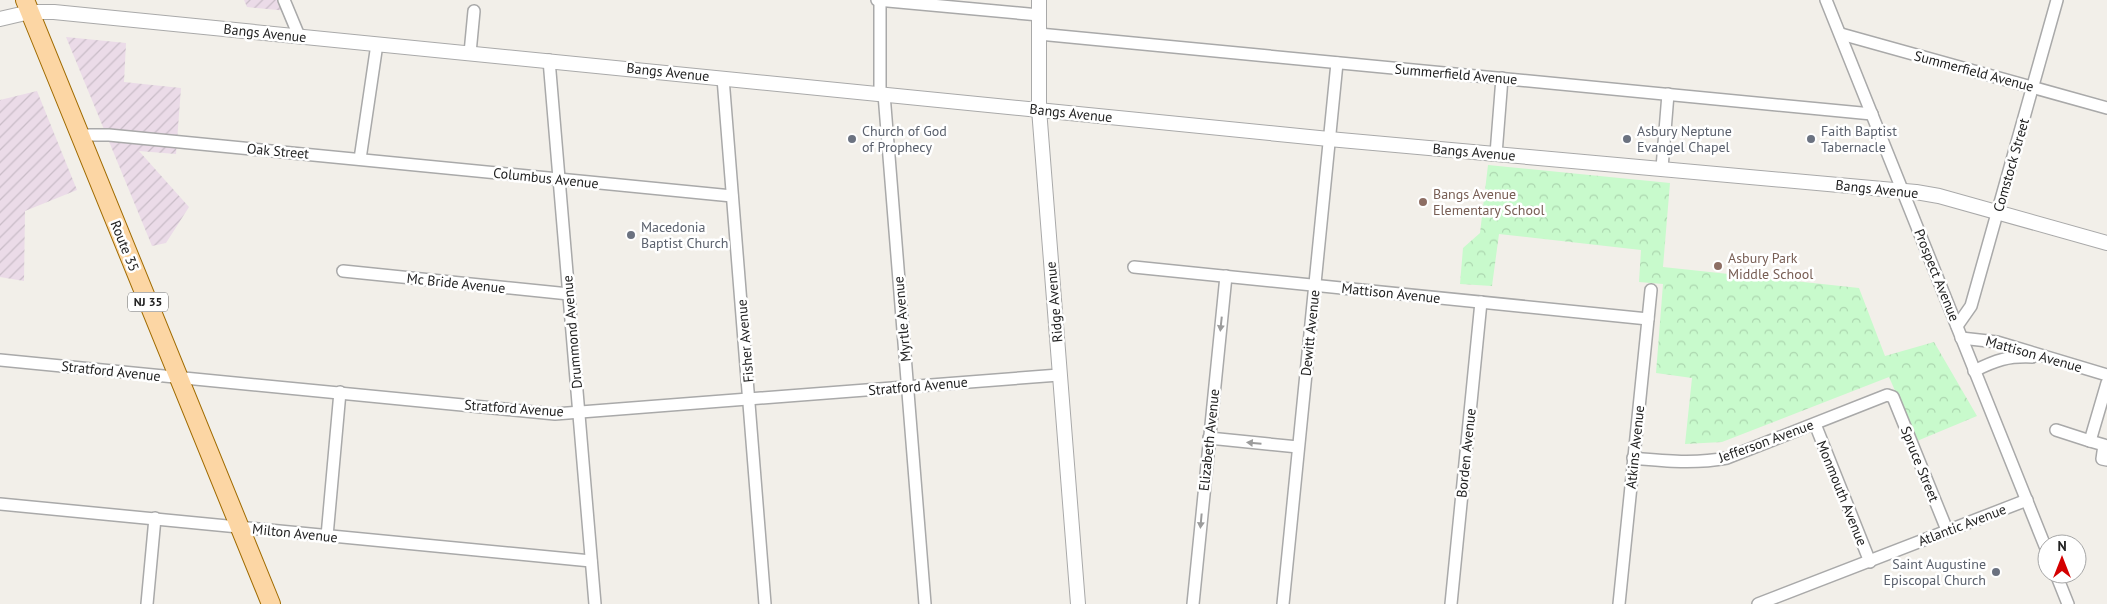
<svg xmlns="http://www.w3.org/2000/svg" width="2107" height="604" viewBox="0 0 2107 604" font-family="'PT Sans',sans-serif">
  <style>
    .industrial { fill: url(#industrial-furrows) }
    .park { fill: url(#park-crowns) }
    .lines { fill: none; stroke-linecap: round; stroke-linejoin: round }
    .minor-casing { stroke: #a9a9a9; stroke-width: 14 }
    .tertiary-casing { stroke: #a9a9a9; stroke-width: 16 }
    .primary-casing { stroke: #a06b00; stroke-width: 20 }
    .minor { stroke: #fff; stroke-width: 11 }
    .tertiary { stroke: #fff; stroke-width: 14 }
    .primary { stroke: #fcd6a4; stroke-width: 18 }
    .oneway { fill: #9c9c9c }
    .worship-dot { fill: #6b7280; stroke: #fff; stroke-width: 2 }
    .education-dot { fill: #8d6e63; stroke: #fff; stroke-width: 2 }
    .labels { text-anchor: middle; stroke-width: 5; stroke-linejoin: round; paint-order: stroke }
    .shield { fill: #fff; stroke: #646464; stroke-width: 1 }
    .shield-label { font-size: 12px; font-weight: bold; fill: #222 }
    .street-label { font-size: 14px; fill: #222; stroke: #fff }
    .worship-label { font-size: 14px; fill: #5b616d; stroke: #fff; text-anchor: start }
    .education-label { font-size: 14px; fill: #785e54; stroke: #fff; text-anchor: start }
  </style>
  <defs>
    <pattern id="industrial-furrows" width="10" height="10" patternUnits="userSpaceOnUse" patternTransform="scale(1.25)"><rect width="10" height="10" fill="#ebdbe8"/><path d="M-1 1l2-2M0 10L10 0M9 11l2-2" fill="none" stroke="#c9bcc7"/></pattern>
    <pattern id="park-crowns" width="20" height="18" patternUnits="userSpaceOnUse" patternTransform="scale(1.25)"><rect width="20" height="18" fill="#c8facc"/><path d="M2 6a3 3 0 1 1 6 0M12 15a3 3 0 1 1 6 0" fill="none" stroke="#acd6af"/></pattern>
  </defs>
  <rect width="100%" height="100%" fill="#f2efe9"/>
  <g class="industrial">
    <path d="M244,0H283L288,11L247,7Z"/>
    <path d="M66,37L126,43L124,82L181,88L176,154L139,151L189,207L166,243L152,246Z"/>
    <path d="M37,91L77,190L25,211L24,281L0,277V100Z"/>
  </g>
  <path class="park" d="M1488,165L1670,183L1663,267L1859,288L1885,356L1934,342L1977,416L1917,441L1889,377L1722,442L1685,444L1692,378L1656,373L1663,284L1639,282L1641,250L1499,234L1492,286L1460,284L1463,248L1480,233Z"/>
  <g class="lines">
    <defs>
      <g id="minor">
        <path d="M284,0L299,36"/>
        <path d="M877,0L1039,15"/>
        <path d="M1826,0L2047,551"/>
        <path d="M1039,34L1872,114"/>
        <path d="M1841,34L2107,108"/>
        <path d="M470,53L474,11"/>
        <path d="M549,60L595,604"/>
        <path d="M723,78L765,604"/>
        <path d="M880,93V0"/>
        <path d="M884,94L925,604"/>
        <path d="M80,135H109L732,196"/>
        <path d="M1496,154L1502,78"/>
        <path d="M360,159L377,44"/>
        <path d="M1662,168L1668,94"/>
        <path d="M1134,267L1648,319"/>
        <path d="M343,271L569,294"/>
        <path d="M1957,326L1971,306L2057,0"/>
        <path d="M1961,338L1997,342L2107,375"/>
        <path d="M0,360L555,414L1059,375"/>
        <path d="M1974,371C1996,360 2008,356 2032,357"/>
        <path d="M1815,424L1870,562"/>
        <path d="M2056,430L2090,441L2107,383"/>
        <path d="M1209,438L1298,447"/>
        <path d="M2090,441L2104,445L2102,459L2107,460"/>
        <path d="M1633,458C1665,461 1695,464 1727,458L1887,395L1893,397L1947,530"/>
        <path d="M0,504L591,561"/>
        <path d="M327,536L340,392"/>
        <path d="M2056,574L2068,604"/>
        <path d="M147,604L155,518"/>
        <path d="M1193,604L1226,276"/>
        <path d="M1283,604L1337,63"/>
        <path d="M1451,604L1481,302"/>
        <path d="M1619,604L1651,290"/>
        <path d="M1758,604L2027,500"/>
      </g>
      <g id="tertiary">
        <path d="M1039,0V109L1078,604"/>
        <path d="M0,19L30,12H54L1329,139L1916,192L1939,196L2107,243"/>
      </g>
      <path id="primary" d="M25,0L271,604"/>
    </defs>
    <use href="#minor" class="minor-casing"/>
    <use href="#tertiary" class="tertiary-casing"/>
    <use href="#primary" class="primary-casing"/>
    <use href="#minor" class="minor"/>
    <use href="#tertiary" class="tertiary"/>
    <use href="#primary" class="primary"/>
  </g>
  <defs><path id="oneway-solid" d="M-6-.8H1V-3.2L6.5 0L1 3.2V.8H-6Z" transform="scale(1.25)"/></defs>
  <g class="oneway">
    <use href="#oneway-solid" transform="translate(1221 324) rotate(96)"/>
    <use href="#oneway-solid" transform="translate(1254 443) rotate(-175)"/>
    <use href="#oneway-solid" transform="translate(1201 521) rotate(95)"/>
  </g>
  <g class="worship-dot">
    <circle cx="852" cy="139" r="5"/>
    <circle cx="1627" cy="139" r="5"/>
    <circle cx="1811" cy="139" r="5"/>
    <circle cx="631" cy="235" r="5"/>
    <circle cx="1996" cy="572" r="5"/>
  </g>
  <g class="education-dot">
    <circle cx="1423" cy="202" r="5"/>
    <circle cx="1718" cy="266" r="5"/>
  </g>
  <g class="labels">
    <rect class="shield" x="128" y="292.5" width="40" height="19" rx="4"/>
    <g class="shield-label">
      <text x="148" y="306">NJ 35</text>
    </g>
    <g class="street-label">
      <text transform="translate(265 33) rotate(6)" y="5">Bangs Avenue</text>
      <text transform="translate(1974 71) rotate(15)" y="5">Summerfield Avenue</text>
      <text transform="translate(668 72) rotate(6)" y="5">Bangs Avenue</text>
      <text transform="translate(1456 74) rotate(5)" y="5">Summerfield Avenue</text>
      <text transform="translate(1071 113) rotate(6)" y="5">Bangs Avenue</text>
      <text transform="translate(278 151) rotate(5)" y="5">Oak Street</text>
      <text transform="translate(1474 152) rotate(5)" y="5">Bangs Avenue</text>
      <text transform="translate(2011 165) rotate(-74)" y="5">Comstock Street</text>
      <text transform="translate(546 178) rotate(6)" y="5">Columbus Avenue</text>
      <text transform="translate(1877 189) rotate(6)" y="5">Bangs Avenue</text>
      <text transform="translate(125 246) rotate(68)" y="5">Route 35</text>
      <text transform="translate(1937 275) rotate(68)" y="5">Prospect Avenue</text>
      <text transform="translate(456 283) rotate(6)" y="5">Mc Bride Avenue</text>
      <text transform="translate(1391 293) rotate(6)" y="5">Mattison Avenue</text>
      <text transform="translate(1054 302) rotate(-95)" y="5">Ridge Avenue</text>
      <text transform="translate(902 319) rotate(-95)" y="5">Myrtle Avenue</text>
      <text transform="translate(572 332) rotate(-95)" y="5">Drummond Avenue</text>
      <text transform="translate(1310 333) rotate(-84)" y="5">Dewitt Avenue</text>
      <text transform="translate(745 341) rotate(-95)" y="5">Fisher Avenue</text>
      <text transform="translate(2034 354) rotate(16)" y="5">Mattison Avenue</text>
      <text transform="translate(111 371) rotate(6)" y="5">Stratford Avenue</text>
      <text transform="translate(918 386) rotate(-5)" y="5">Stratford Avenue</text>
      <text transform="translate(514 408) rotate(4)" y="5">Stratford Avenue</text>
      <text transform="translate(1209 440) rotate(-84)" y="5">Elizabeth Avenue</text>
      <text transform="translate(1766 441) rotate(-20)" y="5">Jefferson Avenue</text>
      <text transform="translate(1635 447) rotate(-84)" y="5">Atkins Avenue</text>
      <text transform="translate(1466 453) rotate(-84)" y="5">Borden Avenue</text>
      <text transform="translate(1920 464) rotate(68)" y="5">Spruce Street</text>
      <text transform="translate(1842 493) rotate(68)" y="5">Monmouth Avenue</text>
      <text transform="translate(1962 525) rotate(-21)" y="5">Atlantic Avenue</text>
      <text transform="translate(295 533) rotate(6)" y="5">Milton Avenue</text>
    </g>
    <g class="worship-label">
      <text x="862" y="136">Church of God<tspan x="862" dy="16">of Prophecy</tspan></text>
      <text x="1637" y="136">Asbury Neptune<tspan x="1637" dy="16">Evangel Chapel</tspan></text>
      <text x="1821" y="136">Faith Baptist<tspan x="1821" dy="16">Tabernacle</tspan></text>
      <text x="641" y="232">Macedonia<tspan x="641" dy="16">Baptist Church</tspan></text>
      <text x="1986" y="569" text-anchor="end">Saint Augustine<tspan x="1986" dy="16">Episcopal Church</tspan></text>
    </g>
    <g class="education-label">
      <text x="1433" y="199">Bangs Avenue<tspan x="1433" dy="16">Elementary School</tspan></text>
      <text x="1728" y="263">Asbury Park<tspan x="1728" dy="16">Middle School</tspan></text>
    </g>
  </g>
  <g transform="translate(2062 559)"><circle r="24" fill="#ffffff" stroke="#a7a7a7"/>
  <path d="M0-4L9 19L0 12L-9 19Z" fill="#d40000"/>
  <text y="-8" font-size="14" font-weight="bold" text-anchor="middle" fill="#222222">N</text>
  </g>
</svg>
